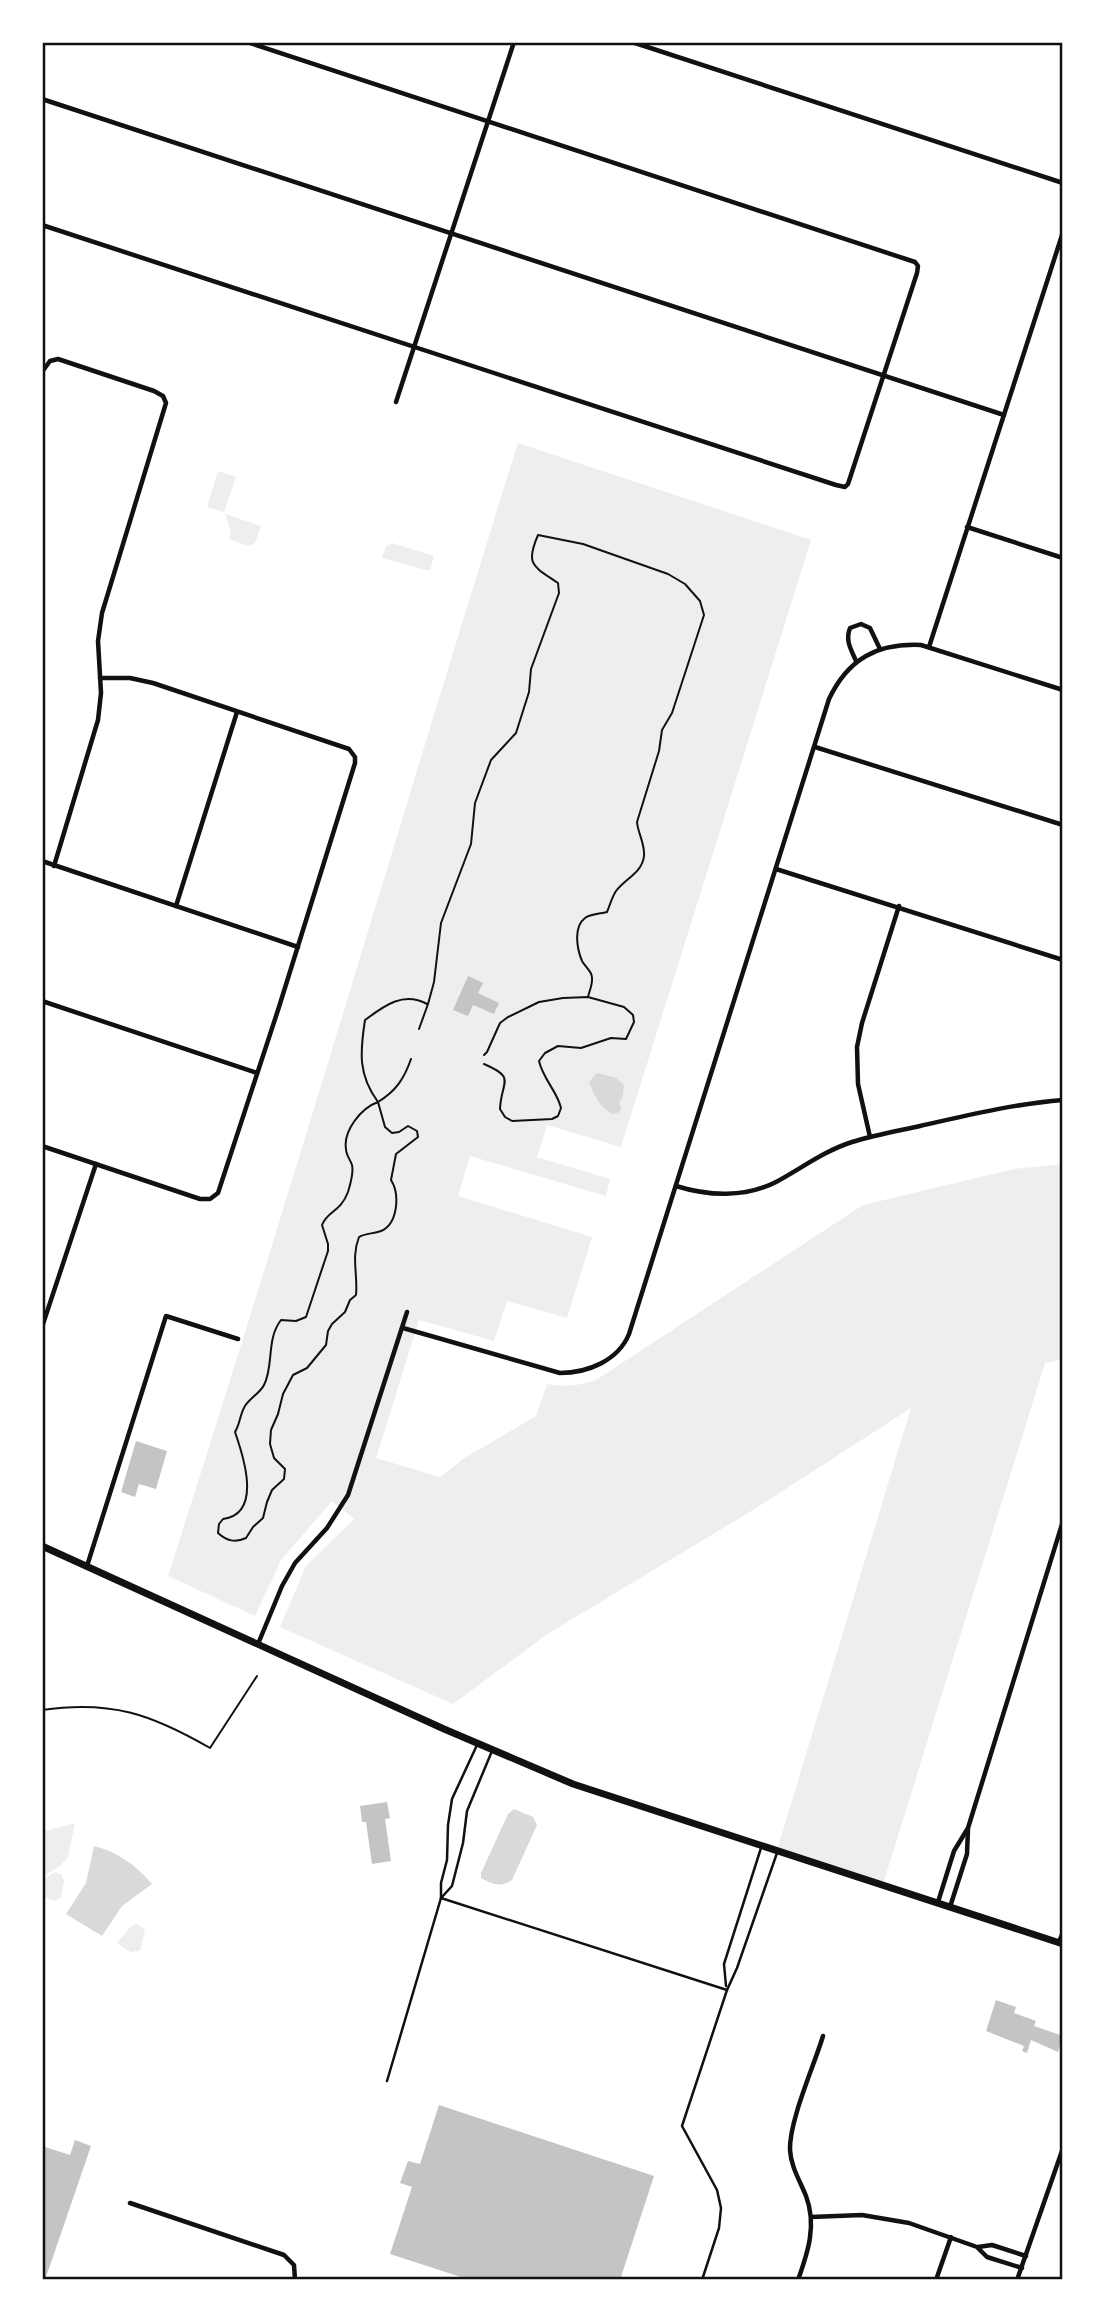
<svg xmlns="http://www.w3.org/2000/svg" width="1105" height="2322" viewBox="0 0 1105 2322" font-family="Georgia,serif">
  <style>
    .green { fill: #eee }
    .water { fill: #d9d9d9 }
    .building { fill: #c4c4c4 }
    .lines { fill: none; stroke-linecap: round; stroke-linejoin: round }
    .path { stroke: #111; stroke-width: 2 }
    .service { stroke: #111; stroke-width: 2.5 }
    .minor { stroke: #111; stroke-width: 4.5 }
    .secondary { stroke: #111; stroke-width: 7 }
    .neatline { fill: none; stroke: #111; stroke-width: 2.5 }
  </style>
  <rect width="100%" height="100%" fill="#fff"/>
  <g class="green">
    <path d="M518,443L811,540L621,1147L547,1125L537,1157L610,1179L606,1196L470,1156L458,1196L592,1237L567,1318L507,1301L494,1341L419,1320L376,1458L440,1477L463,1459L536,1416L547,1384C565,1387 578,1386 596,1380L863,1205L1014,1169L1063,1164V1359L1045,1363L883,1884L777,1850L911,1408L753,1510L549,1633L453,1704L280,1627L306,1566L354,1519L332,1501L281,1560L255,1616L168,1576C289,1200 400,820 518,443Z"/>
    <path d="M218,471L236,477L224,512L207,507Z"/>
    <path d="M225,514L261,526L255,543L248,546L229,539L231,531Z"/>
    <path d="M392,543L434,556L430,571L382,558L386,546Z"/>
    <path d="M75,1823L68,1857L61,1865L42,1877V1832Z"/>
    <path d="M55,1872L61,1874L64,1881L61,1898L54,1901L42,1895V1880Z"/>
    <path d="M138,1924L145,1930L140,1951L131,1952L118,1944V1942L131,1926Z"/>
  </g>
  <g class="water">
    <path d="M597,1073L616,1078L624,1085L623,1096L619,1103L621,1108L620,1112L613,1114C600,1108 594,1095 589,1082Z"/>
    <path d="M514,1809L533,1817L537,1825L512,1880C501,1888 492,1884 481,1878V1873L508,1814Z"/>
    <path d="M94,1846C118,1852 136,1865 152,1884L122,1906L102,1936L66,1914L86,1883Z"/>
  </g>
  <g class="building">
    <path d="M468,976L483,983L478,993L499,1003L494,1014L473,1005L468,1016L453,1010Z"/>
    <path d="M136,1441L167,1451L156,1489L139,1484L135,1497L121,1492Z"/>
    <path d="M387,1802L390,1818L385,1819L391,1861L372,1864L366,1822H362L360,1806Z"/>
    <path d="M996,2000L1016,2007L1014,2013L1036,2021L1034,2026L1063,2036L1058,2052L1031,2040L1027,2053L1022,2051L1024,2046L986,2031Z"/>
    <path d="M439,2105L654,2176L620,2280H470L390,2254L412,2187L400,2183L408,2161L420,2164Z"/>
    <path d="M75,2140L91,2146L45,2280H42V2146L70,2155Z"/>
  </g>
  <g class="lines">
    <g class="path">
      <path d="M419,1029L428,1004L434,982L441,923L471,844L475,803L491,760L516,733L529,692L531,669L559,593L558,583C533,566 525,565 538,535L583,544L668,574L685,584L700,601L704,615L672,713L662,730L659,751L637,822C638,834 645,843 644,856C642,873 626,878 616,891C612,897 610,905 607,912C600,914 590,914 585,918C573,927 577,949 582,961C586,968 593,972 592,980C592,986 589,992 588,997"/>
      <path d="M484,1055L487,1052L500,1023L508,1017L539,1002L563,998L588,997L624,1007L633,1015L634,1022L626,1039L611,1038L581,1048L558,1046L545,1053L539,1061C543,1079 557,1091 561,1108L558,1116L552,1119L512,1121L505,1117L500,1109C501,1081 517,1078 484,1064"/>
      <path d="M411,1059C404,1079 396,1091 378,1102C358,1075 360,1052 365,1020C384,1006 403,991 427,1004"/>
      <path d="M378,1102L385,1127L392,1133L399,1132L408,1126L417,1131L418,1137L396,1154L391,1180C400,1194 398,1224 381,1231C373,1234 366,1233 359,1237C351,1257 358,1275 356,1295L350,1300L345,1312L332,1324L328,1331L326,1345L307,1368L293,1375L283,1394L278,1414L271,1430L270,1444L274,1458L285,1469L284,1479L272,1490L267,1502L263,1518L253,1527L246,1538C235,1543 227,1541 218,1533L219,1524L223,1519C263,1514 243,1455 235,1432C240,1424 240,1414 245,1406C250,1398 260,1393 264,1385C274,1366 266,1339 281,1320L296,1321L306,1317L328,1251V1244L322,1225C328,1210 340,1213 348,1192C350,1185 354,1173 352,1165C350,1159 346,1155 346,1149C343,1131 361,1108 378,1102Z"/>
      <path d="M42,1710C111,1700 151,1714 210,1748L257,1676"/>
    </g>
    <g class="service">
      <path d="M441,1898L727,1990"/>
      <path d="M441,1898L452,1886L463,1843L467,1811L492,1751"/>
      <path d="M726,1986L724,1964L761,1848"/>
      <path d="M387,2081L441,1898V1883L447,1860L448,1825L452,1799L477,1745"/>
      <path d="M702,2280L719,2228L721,2208L717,2190L682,2126L727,1990L737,1968L777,1853"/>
    </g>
    <g class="minor">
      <path d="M632,42L1063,183"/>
      <path d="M42,99L1004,415"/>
      <path d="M42,225L836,485L845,487L848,484L917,273L918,266L915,262L247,42"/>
      <path d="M42,372L50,361L58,359L154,391L163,396L166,403L102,613L98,641L101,693L98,720L54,866"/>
      <path d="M396,402L514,42"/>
      <path d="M967,527L1063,558"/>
      <path d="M929,647L1063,232"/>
      <path d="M856,661C851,649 845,641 850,628L861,624L870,628L880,649"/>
      <path d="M815,747L1063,825"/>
      <path d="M42,861L298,947"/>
      <path d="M776,869L1063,960"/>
      <path d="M176,906L237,712"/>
      <path d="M42,1001L257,1073"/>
      <path d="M870,1137L858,1084L857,1047L862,1023L899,906"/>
      <path d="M42,1146L200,1199H210L218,1193L279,1007L355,763V757L349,749L153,683L130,678H100"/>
      <path d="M676,1186C708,1196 745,1198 776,1182C802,1168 824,1151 852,1142C874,1135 897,1131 920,1126C968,1115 1014,1104 1063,1100"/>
      <path d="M42,1327L96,1164"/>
      <path d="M403,1328L560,1373C587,1373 618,1361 629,1334L829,699C848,659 877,643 921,645L1063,690"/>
      <path d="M87,1566L166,1316L238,1339"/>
      <path d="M258,1644L282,1586L295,1563L327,1528L348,1495L407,1312"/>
      <path d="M938,1902L954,1851L968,1828L1063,1521"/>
      <path d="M950,1907L967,1854L968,1829"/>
      <path d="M1059,1942L1063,1932"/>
      <path d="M130,2203L284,2255L294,2265L295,2280"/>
      <path d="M811,2217L862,2215L909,2223L977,2247L987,2257L1022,2268"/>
      <path d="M978,2247L992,2245L1026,2256"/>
      <path d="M798,2280C808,2252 817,2225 806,2196C800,2181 791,2167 790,2150C789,2121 814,2066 823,2036"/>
      <path d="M936,2280L951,2237"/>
      <path d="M1017,2280L1063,2148"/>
    </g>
    <path class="secondary" d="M42,1546L444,1729L573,1784L1063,1944"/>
  </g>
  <rect width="1105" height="2322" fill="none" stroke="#ffffff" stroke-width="88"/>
  <rect x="44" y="44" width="1017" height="2234" class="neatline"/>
</svg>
